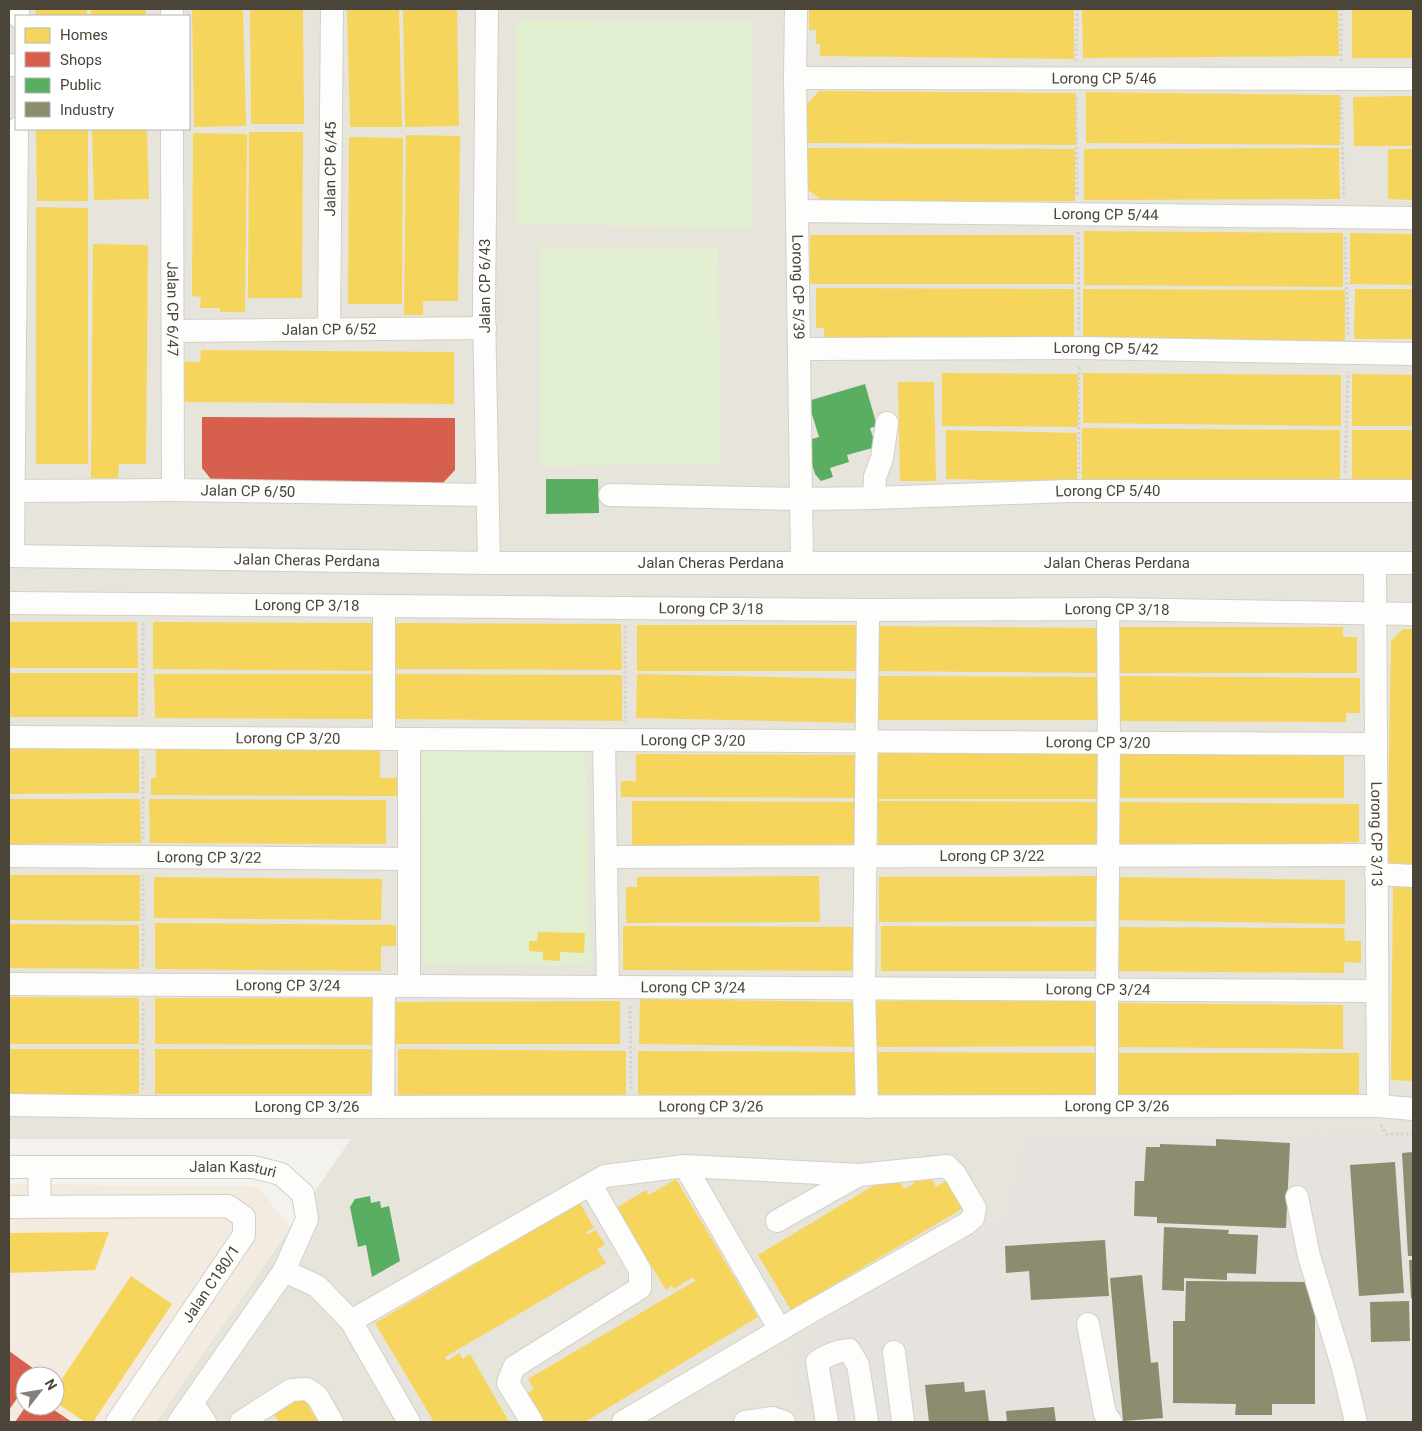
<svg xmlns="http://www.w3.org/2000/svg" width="1422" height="1431" viewBox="0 0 1422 1431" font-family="Roboto,sans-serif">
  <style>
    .residential { fill: #e7e4dc; fill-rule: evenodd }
    .commercial { fill: #f3ebdf; fill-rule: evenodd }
    .industrial { fill: #e6e2de }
    .green { fill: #e1eecf }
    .homes { fill: #f6d55c }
    .shops { fill: #d6604d }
    .public { fill: #5aae61 }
    .industry { fill: #8c8c6e }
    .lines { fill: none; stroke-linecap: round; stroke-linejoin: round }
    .minor-casing { stroke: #d2d0cb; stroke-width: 24 }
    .path { stroke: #d3d2cc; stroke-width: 3; stroke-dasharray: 2.5 2.5; stroke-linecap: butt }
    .minor { stroke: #fdfdfc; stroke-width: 22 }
    .labels { text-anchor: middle; stroke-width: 5; stroke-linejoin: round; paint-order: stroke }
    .street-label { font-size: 15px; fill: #4b4439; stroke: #fff }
  </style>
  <rect width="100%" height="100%" fill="#f4f2ee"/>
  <path class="residential" d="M9,9H1413V1137L1025,1138L1004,1217L788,1346L800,1422H156L351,1139H9ZM16,16H189V129H16Z"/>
  <path class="commercial" d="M9,1184L259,1187L290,1228L156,1422H9ZM25,1376H55V1406H25Z"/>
  <path class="industrial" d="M1413,1135V1422H800L788,1346L1004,1217L1025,1138Z"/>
  <g class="green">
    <path d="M516,20L752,22V227L515,225Z"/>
    <path d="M539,248H718L720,465L541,466Z"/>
    <path d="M422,739L585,742L591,966L423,965Z"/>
  </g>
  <g class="homes">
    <path d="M35,9H87V16H36Z"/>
    <rect x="91" y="9" width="55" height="7"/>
    <path d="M192,9H243L246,126L194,127Z"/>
    <path d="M250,9H303L304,124H251Z"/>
    <path d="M347,9H399L402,127H350Z"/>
    <path d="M403,9H457L459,126L405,127Z"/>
    <path d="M809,9H1074V59L820,56V44H816V30H809Z"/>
    <path d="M1082,9H1338L1339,56L1083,58Z"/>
    <rect x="1352" y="9" width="61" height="49"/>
    <path d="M819,91L1076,93V145L807,143V104Z"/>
    <path d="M1086,92L1340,95V145L1086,143Z"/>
    <path d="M1401,96H1413V146H1354L1353,97Z"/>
    <path d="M36,129H88V201H37Z"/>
    <path d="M92,129H147L149,199L94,200Z"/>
    <path d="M249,132H303L302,298H248Z"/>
    <path d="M193,133L247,134L245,312H220V308H200L201,297L192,296Z"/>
    <path d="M406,135L460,136L458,301H423V315H404Z"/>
    <path d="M349,137L403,138L402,304H348Z"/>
    <path d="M806,148L1075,149V201H823L808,190Z"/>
    <path d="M1339,148L1340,199L1084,200V149Z"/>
    <path d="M1388,149H1413V200L1388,199Z"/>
    <path d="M36,207L88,208V464H36Z"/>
    <path d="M1084,231L1343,233V287L1084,285Z"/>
    <path d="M1350,233L1413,234V285L1350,284Z"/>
    <rect x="810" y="235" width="264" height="49"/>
    <path d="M93,244L148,245L146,464H119L118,478H91Z"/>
    <path d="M816,288L1074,289V342L824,341V328H816Z"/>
    <path d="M1083,289L1345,290V342H1083Z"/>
    <path d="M1355,289H1413V339H1354Z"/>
    <path d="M201,350L454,352V404L183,402V362H200Z"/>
    <path d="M942,373L1078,374V427L942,426Z"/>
    <path d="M1083,373L1341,375V426L1083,423Z"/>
    <path d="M1352,374L1413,375V426H1352Z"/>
    <path d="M898,382H934L936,481H900Z"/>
    <path d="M1082,428L1340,430V483L1082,482Z"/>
    <path d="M946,430L1077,433V482L946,479Z"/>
    <path d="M1352,430H1413V480L1352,479Z"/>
    <path d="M9,622H137L138,668H9Z"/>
    <path d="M153,622L378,623L377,671L153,669Z"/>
    <path d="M394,623L621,624L622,670L394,669Z"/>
    <rect x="637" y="625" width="225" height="46"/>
    <path d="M875,626L1103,628V673L875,671Z"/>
    <path d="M1116,627H1343V637H1357V673H1116Z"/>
    <path d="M1403,629H1413V870H1387L1391,641Z"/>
    <rect x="9" y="673" width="129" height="44"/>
    <path d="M154,674H377V719L155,718Z"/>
    <path d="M396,674L622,675V721L396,719Z"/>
    <path d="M637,674L862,679V723L636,718Z"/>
    <path d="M878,676L1105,677V720H878Z"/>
    <path d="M1120,676L1360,678V713H1346V722L1120,721Z"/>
    <path d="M139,747V793L9,794V748Z"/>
    <path d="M156,748L380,750V778H397V796L151,795V778H156Z"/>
    <rect x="878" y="752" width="225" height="47"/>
    <rect x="1119" y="752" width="225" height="46"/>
    <path d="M636,754L863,755V798L621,797V781H636Z"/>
    <path d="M9,799H140L141,843L9,844Z"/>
    <path d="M149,799L386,800V844L150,843Z"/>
    <path d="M632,801L863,802V847L632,846Z"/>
    <path d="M878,801L1103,802V847L878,846Z"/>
    <path d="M1120,802L1359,804V842H1342V848L1120,846Z"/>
    <path d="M9,875H140V921L9,920Z"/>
    <path d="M819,876L820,922L626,923V887H637V877Z"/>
    <path d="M1104,876V921L879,922V877Z"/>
    <path d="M154,877L382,879L381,920L154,918Z"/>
    <path d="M1114,877L1345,880V924L1114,920Z"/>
    <path d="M1393,885H1413V1081L1391,1080Z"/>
    <path d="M155,923L396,925V946H381V971L155,969Z"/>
    <path d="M9,924L139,925V969L9,968Z"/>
    <path d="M623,926L862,927V971L623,970Z"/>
    <path d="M881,926L1102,927V971H881Z"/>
    <path d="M1112,927L1344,928L1345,941H1361V963L1344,962V973L1112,971Z"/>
    <path d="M538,932L585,933L584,953L560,952V961L543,960V952L529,951V941H537Z"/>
    <path d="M9,997L139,998V1044H9Z"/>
    <path d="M155,998H380V1045L155,1044Z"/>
    <path d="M640,999L862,1002L861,1047L639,1044Z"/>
    <path d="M1105,1000V1046L876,1047V1001Z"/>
    <path d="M620,1001V1044H395V1002Z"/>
    <path d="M1118,1003L1343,1005V1049L1117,1047Z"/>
    <rect x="9" y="1049" width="130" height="45"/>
    <rect x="155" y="1049" width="225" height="45"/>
    <path d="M398,1049L626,1051V1098L398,1096Z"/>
    <path d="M638,1051L861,1052V1098L638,1097Z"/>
    <path d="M877,1052L1104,1053V1099H877Z"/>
    <rect x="1116" y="1053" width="243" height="45"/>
    <path d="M930,1176L936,1187L951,1178L967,1206L791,1310L758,1255L883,1180L885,1185L898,1178L904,1189L914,1184L912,1180Z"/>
    <path d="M676,1179L758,1317L585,1422H543L525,1394L534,1389L528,1379L695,1281L693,1277L674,1289L672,1286L666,1290L616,1208L646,1190L649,1195Z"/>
    <path d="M580,1203L594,1228L586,1232L587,1235L596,1230L605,1245L597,1249L606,1263L445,1357L447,1361L459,1353L463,1359L470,1354L509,1422H434L375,1323Z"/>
    <path d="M109,1232L95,1270L9,1273V1233Z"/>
    <path d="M131,1276L172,1304L93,1422H85L55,1402V1389Z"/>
    <path d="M302,1395L318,1422H279L273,1413Z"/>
  </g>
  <g class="shops">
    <path d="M202,417L455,418V470L442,484L214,483L202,468Z"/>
    <path d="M9,1351L37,1371L33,1376H25V1387L9,1410Z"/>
    <path d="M26,1406H48L72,1422H15Z"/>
  </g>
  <g class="public">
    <path d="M865,384L877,426L870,428L876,447L847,455L849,462L830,468L833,477L821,481L815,474L805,441L819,437L808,401Z"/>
    <path d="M546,479H598L599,513L546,514Z"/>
    <path d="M370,1196L371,1203L380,1201L381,1208L389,1206L400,1261L372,1277L366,1245L358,1247L350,1207L355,1199Z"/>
  </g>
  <g class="industry">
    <path d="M1216,1139L1290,1143L1286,1228L1157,1223V1217L1134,1216L1135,1181H1144L1146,1147H1160V1144L1216,1146Z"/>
    <path d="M1413,1152V1256H1408L1402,1153Z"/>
    <path d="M1395,1162L1404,1293L1359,1296L1350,1165Z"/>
    <path d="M1164,1227L1229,1230L1228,1234L1258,1235L1256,1274L1227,1273V1280L1184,1278V1291L1162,1290Z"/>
    <path d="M1105,1240L1109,1296L1031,1300L1029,1271L1006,1273L1005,1246Z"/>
    <path d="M1409,1260H1413V1298H1411Z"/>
    <path d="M1142,1275L1151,1363L1158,1362L1163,1418L1123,1421L1110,1278Z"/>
    <path d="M1186,1281L1315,1282V1404H1272V1415H1235L1236,1404L1173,1403V1321H1185Z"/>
    <path d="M1409,1301L1410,1341L1371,1342L1370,1302Z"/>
    <path d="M964,1382L965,1392L985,1390L989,1422H929L925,1385Z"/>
    <path d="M1054,1407L1056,1422H1007L1006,1411Z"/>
  </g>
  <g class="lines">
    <defs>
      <g id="minor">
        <path d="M172,9V16"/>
        <path d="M487,9L484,312L489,563"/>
        <path id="s1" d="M796,9L795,78L802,563"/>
        <path d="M18,16V9"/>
        <path d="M9,65H16"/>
        <path id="s2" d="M795,78L1413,79"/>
        <path id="s3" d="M172,129L173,490"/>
        <path id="s4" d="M798,211L1413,218"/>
        <path id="s5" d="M329,329L332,9"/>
        <path id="s6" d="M173,331L485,328"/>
        <path id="s7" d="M800,349L1081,348L1413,354"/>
        <path id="s8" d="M9,491L173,490L487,495"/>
        <path id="s9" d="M610,495L800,499L874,498L1068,491H1413"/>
        <path d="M874,498L875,477L882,458L887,423"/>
        <path id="s10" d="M9,556L489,563H1413"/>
        <path d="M13,556L17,129"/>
        <path id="s11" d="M1375,563L1378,1106"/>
        <path id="s12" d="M9,603L868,610L1108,609L1413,614"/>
        <path d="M384,607V739"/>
        <path id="s13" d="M9,737L1376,744"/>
        <path d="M409,739V986"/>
        <path d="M604,740L608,987"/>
        <path id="s14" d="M9,856L409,859"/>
        <path id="s15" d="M607,857L1376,855"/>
        <path d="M1376,874L1413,876"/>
        <path id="s16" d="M9,984L1377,991"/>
        <path id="s17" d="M9,1105L143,1107L1378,1106L1413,1109"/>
        <path d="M1107,1106V990L1109,743L1108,609"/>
        <path d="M383,1107L384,986"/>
        <path d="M867,1107L864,988L868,610"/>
        <path d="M685,1166L780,1330"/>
        <path id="s18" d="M9,1167H253L281,1174L303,1194L307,1219L284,1271L179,1422"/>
        <path d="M39,1167L40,1207"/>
        <path d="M1297,1197L1309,1256L1343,1368L1356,1422"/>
        <path d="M9,1207L228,1206L244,1217V1235L117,1422"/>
        <path d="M284,1271L317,1286L351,1321L409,1422"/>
        <path d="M351,1321L605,1176L685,1166L859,1175L777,1221"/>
        <path d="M1088,1324L1105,1414L1111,1422"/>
        <path d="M894,1352L903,1422"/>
        <path d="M193,1404L205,1422"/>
        <path d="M241,1422L291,1390L307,1389L317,1396L332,1422"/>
        <path d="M532,1422L508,1383L514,1367L640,1288V1270L591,1185"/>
        <path d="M623,1422L798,1319L966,1224L973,1218L975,1208L955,1174L947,1166L859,1175"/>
        <path d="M745,1422L772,1418L784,1422"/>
        <path d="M827,1422L817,1362C828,1354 837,1351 849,1350L858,1365L867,1422"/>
      </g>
    </defs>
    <use href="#minor" class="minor-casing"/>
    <g class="path">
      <path d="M1076,61L1077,9"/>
      <path d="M1341,61V9"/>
      <path d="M1076,97L1077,196"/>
      <path d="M1341,97L1344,198"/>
      <path d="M1078,232L1079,331"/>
      <path d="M1345,237L1348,336"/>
      <path d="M1079,367V473"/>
      <path d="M1345,473L1348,372"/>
      <path d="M143,623V719"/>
      <path d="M625,626V722"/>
      <path d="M143,839V755"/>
      <path d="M143,966V875"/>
      <path d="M143,1003V1089"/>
      <path d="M630,1006L631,1089"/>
      <path d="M1381,1125L1386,1134H1413"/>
    </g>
    <use href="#minor" class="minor"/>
  </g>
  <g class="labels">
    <g class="street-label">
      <text dy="5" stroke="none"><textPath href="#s2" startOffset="309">Lorong CP 5/46</textPath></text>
      <text dy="5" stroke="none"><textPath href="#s5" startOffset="160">Jalan CP 6/45</textPath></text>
      <text dy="5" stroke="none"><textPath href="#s4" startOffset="308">Lorong CP 5/44</textPath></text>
      <text transform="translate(485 286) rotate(-90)" y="5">Jalan CP 6/43</text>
      <text dy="5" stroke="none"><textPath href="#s1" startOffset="278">Lorong CP 5/39</textPath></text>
      <text dy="5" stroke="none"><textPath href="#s3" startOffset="180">Jalan CP 6/47</textPath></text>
      <text dy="5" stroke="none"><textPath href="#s6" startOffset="156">Jalan CP 6/52</textPath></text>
      <text dy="5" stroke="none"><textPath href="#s7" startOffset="306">Lorong CP 5/42</textPath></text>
      <text dy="5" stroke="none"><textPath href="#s8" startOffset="239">Jalan CP 6/50</textPath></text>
      <text dy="5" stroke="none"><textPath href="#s9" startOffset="498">Lorong CP 5/40</textPath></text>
      <text dy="5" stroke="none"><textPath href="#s10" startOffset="298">Jalan Cheras Perdana</textPath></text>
      <text dy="5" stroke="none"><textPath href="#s10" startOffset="702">Jalan Cheras Perdana</textPath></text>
      <text dy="5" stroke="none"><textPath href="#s10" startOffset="1108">Jalan Cheras Perdana</textPath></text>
      <text dy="5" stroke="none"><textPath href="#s12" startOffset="298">Lorong CP 3/18</textPath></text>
      <text dy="5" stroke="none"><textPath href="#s12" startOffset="702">Lorong CP 3/18</textPath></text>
      <text dy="5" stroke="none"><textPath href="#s12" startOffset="1108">Lorong CP 3/18</textPath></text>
      <text dy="5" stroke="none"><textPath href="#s13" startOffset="279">Lorong CP 3/20</textPath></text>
      <text dy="5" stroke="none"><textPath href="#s13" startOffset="684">Lorong CP 3/20</textPath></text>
      <text dy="5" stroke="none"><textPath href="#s13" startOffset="1089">Lorong CP 3/20</textPath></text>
      <text dy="5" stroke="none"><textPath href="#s11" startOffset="271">Lorong CP 3/13</textPath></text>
      <text dy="5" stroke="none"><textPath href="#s15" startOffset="385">Lorong CP 3/22</textPath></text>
      <text dy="5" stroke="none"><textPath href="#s14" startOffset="200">Lorong CP 3/22</textPath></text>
      <text dy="5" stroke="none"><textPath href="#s16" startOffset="279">Lorong CP 3/24</textPath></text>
      <text dy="5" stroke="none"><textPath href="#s16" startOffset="684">Lorong CP 3/24</textPath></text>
      <text dy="5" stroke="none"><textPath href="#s16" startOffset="1089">Lorong CP 3/24</textPath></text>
      <text dy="5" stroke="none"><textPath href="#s17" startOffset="1108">Lorong CP 3/26</textPath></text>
      <text dy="5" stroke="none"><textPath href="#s17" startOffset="298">Lorong CP 3/26</textPath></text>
      <text dy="5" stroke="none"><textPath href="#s17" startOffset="702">Lorong CP 3/26</textPath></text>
      <text dy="5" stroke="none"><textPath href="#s18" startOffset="224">Jalan Kasturi</textPath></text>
      <text transform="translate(211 1284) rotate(-56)" y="5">Jalan C180/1</text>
    </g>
  </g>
  <rect width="1422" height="1431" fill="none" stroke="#4b4439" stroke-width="20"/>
  <rect x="15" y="15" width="175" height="115" fill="#ffffff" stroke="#b7b4b0"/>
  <rect x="25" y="28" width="25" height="15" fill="#f6d55c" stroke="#b7b4b0"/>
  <text x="60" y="40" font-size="15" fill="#4b4439">Homes</text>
  <rect x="25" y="52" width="25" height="15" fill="#d6604d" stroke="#b7b4b0"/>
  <text x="60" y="65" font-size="15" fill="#4b4439">Shops</text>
  <rect x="25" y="78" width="25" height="15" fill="#5aae61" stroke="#b7b4b0"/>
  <text x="60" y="90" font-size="15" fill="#4b4439">Public</text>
  <rect x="25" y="102" width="25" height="15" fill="#8c8c6e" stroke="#b7b4b0"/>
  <text x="60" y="115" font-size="15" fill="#4b4439">Industry</text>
  <g transform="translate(40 1391) rotate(59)"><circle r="24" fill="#ffffff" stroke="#b7b4b0"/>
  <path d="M0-4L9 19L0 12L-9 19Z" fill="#868178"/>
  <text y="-8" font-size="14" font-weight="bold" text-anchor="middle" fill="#4b4439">N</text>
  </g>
</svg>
